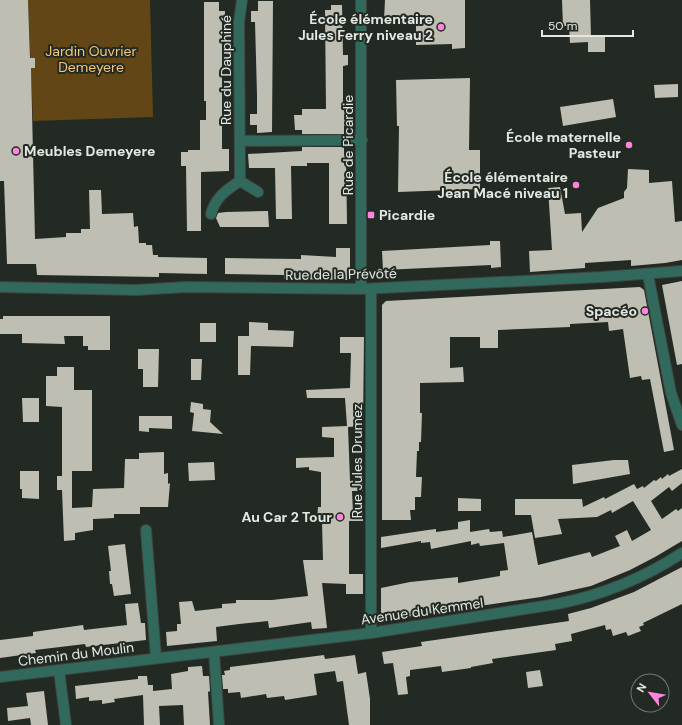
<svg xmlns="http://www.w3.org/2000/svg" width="682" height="725" viewBox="0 0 682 725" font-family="'DM Sans',sans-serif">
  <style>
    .green { fill: #634615 }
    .building { fill: #bebfb2 }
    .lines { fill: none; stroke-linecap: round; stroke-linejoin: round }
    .minor-casing { stroke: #3e453e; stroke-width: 12 }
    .minor { stroke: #316a5d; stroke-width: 10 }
    .poi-dot { fill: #fe85df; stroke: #232a23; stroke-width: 1.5 }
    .labels { text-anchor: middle; stroke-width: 4; stroke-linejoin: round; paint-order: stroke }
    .poi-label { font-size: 14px; font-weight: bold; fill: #e3e8e3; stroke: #232a23; text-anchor: end }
    .park-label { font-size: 14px; fill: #f7c578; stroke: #232a23 }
    .street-label { font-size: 14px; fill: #e3e8e3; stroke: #232a23 }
  </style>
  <rect width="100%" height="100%" fill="#232a23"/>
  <path class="green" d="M28,0H150L153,117L33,121Z"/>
  <g class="building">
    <path d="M0,0H28L30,58H35V68H31L35,239L66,237V233H81V229H90L89,190H101L102,214L133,213L134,227L138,226L139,243H146V245H152L153,255H158V257L207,258V274L159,273V277L37,275L36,264H7L4,181H0Z"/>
    <path d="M385,0H465V48L452,49V44L416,45V19L384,20Z"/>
    <path d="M562,0H590L591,37H605V52H588V42L570,43L569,26H563Z"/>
    <path d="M258,1H273L272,132L257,133V125H250V114H257V95L255,22H251V11H258Z"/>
    <path d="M204,2H219V11H225V22H222V114L229,115L228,125L222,126V149H229V171L201,172V231H187L186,166H181V152H188V150H200V120H206V101H204Z"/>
    <path d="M331,5H342L343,55H348V65L343,66V105H346V126H344V134H302V130H295L294,115H302V109H326L325,10H331Z"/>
    <path d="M470,78L469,150H480V189L398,192L399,126H397L396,80Z"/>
    <path d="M678,84V97L655,98L654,85Z"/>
    <path d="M613,99L616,117L563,126L560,107Z"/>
    <path d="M302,147H344V155H346L347,224H329V163H307V166H291L292,219H276L275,168H249L248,154L302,151Z"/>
    <path d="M628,169L649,170V183L672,181L675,222L682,221V260L665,263L631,266V260L585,263V268L530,272L529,251L552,250L548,188L560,187L565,214L581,213L582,232L598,208L624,198V192L627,188Z"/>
    <path d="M268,211L269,227H220L216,218L218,213L226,212Z"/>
    <path d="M490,241H500L501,267L491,268V265L383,270L382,251L490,245Z"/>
    <path d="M336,248H350V280L284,279V275L225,274V258L301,259V255L336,257Z"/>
    <path d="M682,281V364L677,365L662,285Z"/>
    <path d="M640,287L644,290L674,450L664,452L650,379L642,380L641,376L630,378L623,329L609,331L608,322L570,324V327L498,330V348H480V337H450V368L463,367L464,382L420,383V413H422L421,442H419V451H417L416,477H422L421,497H415V510H410L411,520H382V305L386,301Z"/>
    <path d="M3,316H110V350H88V346H83V336H64L65,344L22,343V334H0V319H3Z"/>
    <path d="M249,322L268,323V330L294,331L293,347L251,346L250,375H238V336H249Z"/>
    <rect x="200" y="323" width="16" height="19"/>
    <path d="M340,337H364L363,426L348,427L350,481L363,480V491H352L353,512H363V521H349V574H363V594H346V584L322,583L327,628L312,629L311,622L269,628L268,621L239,624L216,627L217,641L167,646L166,632L177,631V624H181L179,602L192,601L195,611L222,608V604L236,603V600H272L308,596L303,560H323L322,522H317L318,507H321V472L309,470V467L296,468V458L334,457V438L322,437V427L347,426L345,398H307L306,390L350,388L351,353H340Z"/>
    <path d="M138,349H159L158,387H143V369H138Z"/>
    <path d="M191,359H202L201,380H191Z"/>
    <path d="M57,367H74V390H92V471H72V508L92,507L93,489L124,488L125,459H139V453L164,452V474L168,473V484L170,483L168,507H140V514H114V518L93,519V530L75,533V540L64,541L62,490H57V476H62V407L46,406V376H57Z"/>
    <path d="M22,398H39V422H23Z"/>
    <path d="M191,402L203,404V409L211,410L210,422L223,434L192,431L194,413L190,412Z"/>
    <path d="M139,416H172V429L149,428V432L139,431Z"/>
    <path d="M614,460H628L630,474L573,484L572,465Z"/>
    <path d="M214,462L215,480L189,481L188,463Z"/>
    <path d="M682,469V483L672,491L669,487L651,501L662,519L676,509L678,511L682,508V541L655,557L630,570L591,586L541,597L385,620L381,616V588L410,582L458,577V583L500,576V571L508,570L504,543L480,546L479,543L471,545V541L431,549L430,542L421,543V541L381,548V537L428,530L436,529V532L458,529V522L470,520V532L489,529L490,532L502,531L503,537L532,532L538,565L590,552L592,557L620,546L615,536L627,530L632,541L651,530L633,501L612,513L611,510L597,517L558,519L562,534L535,538L531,515H515V499H582L583,507L604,497L605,499L634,484L637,489L643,486L644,488L654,480L656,481L661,477L662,479L668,474L669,476Z"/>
    <path d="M20,471H39V499L22,498V489H20Z"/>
    <path d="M458,498L481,499V511H458Z"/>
    <path d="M125,544L131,594L114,596L112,584H110L109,571H111L108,546Z"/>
    <path d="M682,567V604L643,623L644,625L639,627L641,631L628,636L626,632L613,636L611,629L606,630L605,625L571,634L572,641L555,644L556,650L492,659L493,663L471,667V668L442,672L441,666L410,670V676L406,677L408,694L398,695L393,663L384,664L382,652L422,646L421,642L569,621L568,614L591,608L634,592Z"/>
    <path d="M138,603L141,623H145L146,640L86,647L85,644L35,650L36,653L0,658V640L33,636V632L83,625L84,630L127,625L125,604Z"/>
    <path d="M324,655L325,659L355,655L358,674L366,672L370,699V725H349L343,681L337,682L335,671L314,674L317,695L285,700L284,696L267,698L266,694L241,698L240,692L228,693V689H223L222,675H225L224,671L230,670V667Z"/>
    <path d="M202,666L203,676H209L210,691L208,692L210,725H184L183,705L159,706L160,725H144L143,695L114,699L115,702L102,704V700L89,701V697L76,699L75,686L138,679V676H147L148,685H153V691L172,689L171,674L188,671V667Z"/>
    <path d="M540,670L543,686L528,688L526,672Z"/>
    <path d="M44,691L48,725H31L30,718L8,721L7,708L28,706L26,693Z"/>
  </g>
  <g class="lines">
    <defs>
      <g id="minor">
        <path d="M361,0V289"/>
        <path d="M240,141L362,140"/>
        <path d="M240,181L239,22L242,0"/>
        <path d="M211,214C215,198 226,190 240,181L258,192"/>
        <path d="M648,275L671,393L682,425"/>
        <path d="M0,287L136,290L186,287L361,289L602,277L682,271"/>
        <path d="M371,289V633"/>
        <path d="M146,530L156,658"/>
        <path d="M214,652L219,725"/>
        <path d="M59,670L66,725"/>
        <path d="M0,677L371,633L557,604C602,595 644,578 682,553"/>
      </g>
    </defs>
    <use href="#minor" class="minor-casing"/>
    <use href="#minor" class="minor"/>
  </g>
  <g class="poi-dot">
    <circle cx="441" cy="27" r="4"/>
    <circle cx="629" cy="145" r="4"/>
    <circle cx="16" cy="151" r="4"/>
    <circle cx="576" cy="185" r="4"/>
    <rect x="367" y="211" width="8" height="8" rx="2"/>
    <circle cx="645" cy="311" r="4"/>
    <circle cx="340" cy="517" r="4"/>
  </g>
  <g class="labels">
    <g class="poi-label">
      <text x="433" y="24">École élémentaire<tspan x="433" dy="16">Jules Ferry niveau 2</tspan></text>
      <text x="621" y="142">École maternelle<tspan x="621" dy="16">Pasteur</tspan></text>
      <text x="24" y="156" text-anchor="start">Meubles Demeyere</text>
      <text x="568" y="182">École élémentaire<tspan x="568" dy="16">Jean Macé niveau 1</tspan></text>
      <text x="379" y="220" text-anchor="start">Picardie</text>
      <text x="637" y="316">Spacéo</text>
      <text x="332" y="522">Au Car 2 Tour</text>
    </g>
    <g class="park-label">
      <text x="91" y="56">Jardin Ouvrier<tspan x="91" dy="16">Demeyere</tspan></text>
    </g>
    <g class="street-label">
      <text transform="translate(226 70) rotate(-90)" y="5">Rue du Dauphiné</text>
      <text transform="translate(348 145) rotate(-90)" y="5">Rue de Picardie</text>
      <text transform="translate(341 274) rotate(-1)" y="5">Rue de la Prévôté</text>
      <text transform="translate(357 461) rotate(-90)" y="5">Rue Jules Drumez</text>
      <text transform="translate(422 611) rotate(-8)" y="5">Avenue du Kemmel</text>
      <text transform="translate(76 654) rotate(-7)" y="5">Chemin du Moulin</text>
    </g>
  </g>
  <g transform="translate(650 693) rotate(301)"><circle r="19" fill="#232a23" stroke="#707670"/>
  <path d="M0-3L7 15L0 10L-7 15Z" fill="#fe85df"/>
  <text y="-6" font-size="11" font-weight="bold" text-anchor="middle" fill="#e3e8e3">N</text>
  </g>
  <path d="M542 30v6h91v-6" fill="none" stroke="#e3e8e3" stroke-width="2"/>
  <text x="548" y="30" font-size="12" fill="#e3e8e3" stroke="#232a23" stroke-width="3" paint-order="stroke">50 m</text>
</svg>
